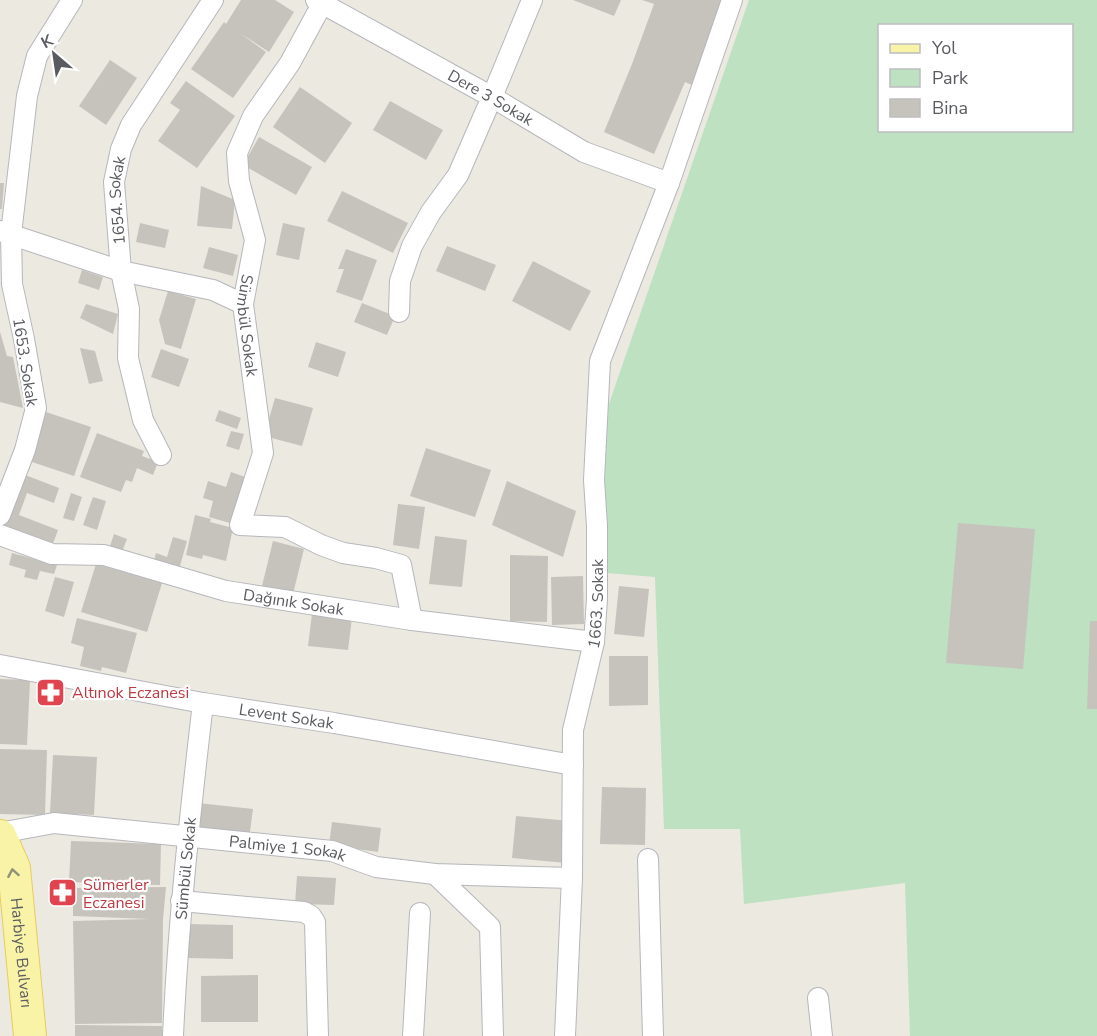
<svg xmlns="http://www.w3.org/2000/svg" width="1097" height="1036" viewBox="0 0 1097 1036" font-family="'Nunito Sans',sans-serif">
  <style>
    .green { fill: #bde1c1; fill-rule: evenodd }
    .building { fill: #c6c3bd }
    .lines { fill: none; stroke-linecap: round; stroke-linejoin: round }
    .minor-casing { stroke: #b6b7bc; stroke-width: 22 }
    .primary-casing { stroke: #e6cc5d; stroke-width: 34 }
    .minor { stroke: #fff; stroke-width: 20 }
    .primary { stroke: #f9f3a7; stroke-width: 32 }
    .oneway { stroke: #919079 }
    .labels { text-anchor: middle; stroke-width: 4.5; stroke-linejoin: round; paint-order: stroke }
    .street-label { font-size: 16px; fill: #595b60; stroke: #fff }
    .health-label { font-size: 16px; fill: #be3a42; stroke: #fff; text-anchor: start }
  </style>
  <rect width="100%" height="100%" fill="#ebe9e0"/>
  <path class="green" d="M749,0H1097V1036H910L905,883L744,904L740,829H664L655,577L607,573L603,421ZM880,26H1072V130H880Z"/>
  <g class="building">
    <path d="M241,0H275L294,12L269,52L240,33L266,52L233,98L191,69L224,22L226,24Z"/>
    <path d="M573,0H621L614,16Z"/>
    <path d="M642,0H722L692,85L685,82L654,154L604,132L632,64L654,4Z"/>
    <path d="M110,60L137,78L106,125L79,106Z"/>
    <path d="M186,81L235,116L197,168L158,141L180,110L170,103Z"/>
    <path d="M300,87L352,123L325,163L273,127Z"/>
    <path d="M390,101L443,130L426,160L373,130Z"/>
    <path d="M259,137L312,167L296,195L243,165Z"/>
    <path d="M0,183H4L2,209H0Z"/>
    <path d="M201,186L235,200L232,229L197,226Z"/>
    <path d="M342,191L408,223L393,253L327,221Z"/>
    <path d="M140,223L169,230L165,248L136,242Z"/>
    <path d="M283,223L305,228L299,260L276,255Z"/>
    <path d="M447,246L496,265L485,291L436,271Z"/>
    <path d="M209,247L238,255L233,276L203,268Z"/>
    <path d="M346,249L377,260L362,301L336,292L344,269H338Z"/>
    <path d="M533,261L591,291L570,331L512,301Z"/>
    <path d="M82,270L103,277L99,290L78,283Z"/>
    <path d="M168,291L196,299L181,349L165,344L159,320Z"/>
    <path d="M362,303L395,316L387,335L354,322Z"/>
    <path d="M86,304L118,314L113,334L80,318Z"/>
    <path d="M0,332L7,356L13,357L23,408L0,402Z"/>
    <path d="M316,342L346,352L338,377L308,367Z"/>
    <path d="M80,348L95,351L103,381L89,384Z"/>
    <path d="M161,349L189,359L179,387L151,377Z"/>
    <path d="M275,398L313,408L302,446L264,436Z"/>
    <path d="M219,410L241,418L237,429L215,421Z"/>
    <path d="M43,411L91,427L74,476L26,460Z"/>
    <path d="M231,431L244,434L239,450L226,446Z"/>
    <path d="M97,433L144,451L142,456L158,462L153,475L137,468L132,482L126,480L121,492L80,477Z"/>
    <path d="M426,448L491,470L475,517L410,496Z"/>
    <path d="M231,472L248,478L233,524L209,517L213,501L203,498L208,481L226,487Z"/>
    <path d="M20,473L59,488L54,503L27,493L19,515L58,530L51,549L0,527Z"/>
    <path d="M507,481L576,511L563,557L492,525Z"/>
    <path d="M71,493L82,497L74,521L63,518Z"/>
    <path d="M93,497L106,501L97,530L83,525Z"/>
    <path d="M398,504L425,507L419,549L393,545Z"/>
    <path d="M195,515L211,519L210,522L233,528L226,561L203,555L202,559L186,555Z"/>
    <path d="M958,523L1035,529L1023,669L946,663Z"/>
    <path d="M114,534L127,539L120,557L108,552Z"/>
    <path d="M435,536L467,540L462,587L429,584Z"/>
    <path d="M173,537L187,541L178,573L153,565L156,553L167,557Z"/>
    <path d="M273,541L304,549L293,594L262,586Z"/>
    <path d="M12,553L57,565L54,574L40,571L37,580L24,577L26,570L9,565Z"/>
    <path d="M510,555L548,556L547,622L510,621Z"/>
    <path d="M96,564L162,583L147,632L81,612Z"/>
    <path d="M583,576L584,624L552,625L551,577Z"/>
    <path d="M55,577L74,582L64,617L45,611Z"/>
    <path d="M619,586L649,589L644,637L614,634Z"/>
    <path d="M312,614L352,618L348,650L308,646Z"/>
    <path d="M77,618L137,633L126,673L102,667L101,671L80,666L84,647L71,643Z"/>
    <path d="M1090,621H1097V709H1087Z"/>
    <path d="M609,656H648V705L609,706Z"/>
    <path d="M0,679L30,680L27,745L0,744Z"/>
    <path d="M0,749L47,750L45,815L0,814Z"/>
    <path d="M53,755L97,757L94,815L50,813Z"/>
    <path d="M602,787L646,788L645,845L600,844Z"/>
    <path d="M198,803L253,809L249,839L194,833Z"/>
    <path d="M516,816L570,821L566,863L512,858Z"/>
    <path d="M332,822L381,828L378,852L329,845Z"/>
    <path d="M71,841L161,844L160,885L69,882Z"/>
    <path d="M297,876L336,878L334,905L295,904Z"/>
    <path d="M166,887L163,919L162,1023L75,1024L73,921L150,919L73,916V888Z"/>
    <path d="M188,924L233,925V959L188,958Z"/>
    <path d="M258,975V1022H201V976Z"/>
    <path d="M75,1025L162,1026V1036H75Z"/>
  </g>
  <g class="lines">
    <defs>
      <g id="minor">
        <path id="s1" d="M316,0L492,97L584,152L669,183"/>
        <path id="s2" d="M322,4L290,63L253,116L237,153L239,181L255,240L243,304L263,453L240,525L285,527L321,545L343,553L376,558L401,565L412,620"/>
        <path d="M0,231L121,271L213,290L243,304"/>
        <path d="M399,312L400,281L412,246L431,212L458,175L492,97L532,0"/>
        <path id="s3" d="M161,455L143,420L128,358L129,309L121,271L114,182L121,149L131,125L213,0"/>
        <path d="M0,515L25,450L36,408L24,339L12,284L11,234L27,96L37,56L72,0"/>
        <path id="s4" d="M0,535L52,554L104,555L226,591L412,620L594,642"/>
        <path id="s5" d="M0,665L203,703L334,723L573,765"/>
        <path id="s6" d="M0,833L54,823L332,851L376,867L435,874L572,878"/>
        <path d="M648,859L653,1036"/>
        <path d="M435,874L490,927L493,1036"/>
        <path d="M181,901L304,912L311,916L315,922L318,1036"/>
        <path d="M818,998L822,1036"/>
        <path id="s7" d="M173,1036C178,924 190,814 203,703"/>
        <path d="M413,1036L420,913"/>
        <path id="s8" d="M565,1036L572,878L573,730L594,642L597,599V526L594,480L600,361L669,183L732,0"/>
      </g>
      <g id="primary">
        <path id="s9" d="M0,836L14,868L30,1036"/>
      </g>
    </defs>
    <use href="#minor" class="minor-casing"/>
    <use href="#primary" class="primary-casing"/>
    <use href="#minor" class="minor"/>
    <use href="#primary" class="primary"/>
  </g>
  <defs><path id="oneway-chevron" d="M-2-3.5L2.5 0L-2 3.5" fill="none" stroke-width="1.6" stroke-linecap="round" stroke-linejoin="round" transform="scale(1.5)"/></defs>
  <use class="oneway" href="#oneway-chevron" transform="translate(13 873) rotate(-100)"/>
  <defs>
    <symbol id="pharmacy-square" viewBox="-11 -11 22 22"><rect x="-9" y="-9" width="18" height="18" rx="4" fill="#e0444e" stroke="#fff"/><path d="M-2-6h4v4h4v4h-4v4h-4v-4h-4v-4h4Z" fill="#fff"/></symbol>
  </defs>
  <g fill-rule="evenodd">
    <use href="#pharmacy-square" x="34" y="676" width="33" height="33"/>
    <use href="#pharmacy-square" x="46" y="876" width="33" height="33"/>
  </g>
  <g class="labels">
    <g class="street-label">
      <text dy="6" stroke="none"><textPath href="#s1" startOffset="200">Dere 3 Sokak</textPath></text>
      <text dy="6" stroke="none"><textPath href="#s3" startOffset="262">1654. Sokak</textPath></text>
      <text dy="6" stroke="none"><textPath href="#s2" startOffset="348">Sümbül Sokak</textPath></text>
      <text transform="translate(26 362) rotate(81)" y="6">1653. Sokak</text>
      <text dy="6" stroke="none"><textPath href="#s4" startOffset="303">Dağınık Sokak</textPath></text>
      <text dy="6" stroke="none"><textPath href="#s8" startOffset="435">1663. Sokak</textPath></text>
      <text dy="6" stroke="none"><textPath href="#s5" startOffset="291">Levent Sokak</textPath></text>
      <text dy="6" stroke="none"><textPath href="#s6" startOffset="290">Palmiye 1 Sokak</textPath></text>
      <text dy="6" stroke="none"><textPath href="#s7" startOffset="168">Sümbül Sokak</textPath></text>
      <text dy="6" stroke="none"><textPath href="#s9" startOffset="120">Harbiye Bulvarı</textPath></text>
    </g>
    <g class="health-label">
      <text x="72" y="698">Altınok Eczanesi</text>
      <text x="83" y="890">Sümerler<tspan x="83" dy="18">Eczanesi</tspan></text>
    </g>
  </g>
  <rect x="878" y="24" width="195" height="108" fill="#ffffff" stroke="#bdbdbf" stroke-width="1.5"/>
  <rect x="890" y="44" width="30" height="9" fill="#f9f3a7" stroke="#bdbdbf" stroke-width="1.5"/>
  <text x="932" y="54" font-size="18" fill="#595b60">Yol</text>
  <rect x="890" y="69" width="30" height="18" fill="#bde1c1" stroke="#bdbdbf" stroke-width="1.5"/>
  <text x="932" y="84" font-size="18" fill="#595b60">Park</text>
  <rect x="890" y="99" width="30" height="18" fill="#c6c3bd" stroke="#bdbdbf" stroke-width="1.5"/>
  <text x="932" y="114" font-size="18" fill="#595b60">Bina</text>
  <g transform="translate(54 54) rotate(331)" stroke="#ffffff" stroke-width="4.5" paint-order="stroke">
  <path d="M0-4.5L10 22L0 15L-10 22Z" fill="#595b60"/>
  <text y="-9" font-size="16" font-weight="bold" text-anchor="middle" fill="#595b60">K</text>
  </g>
</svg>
